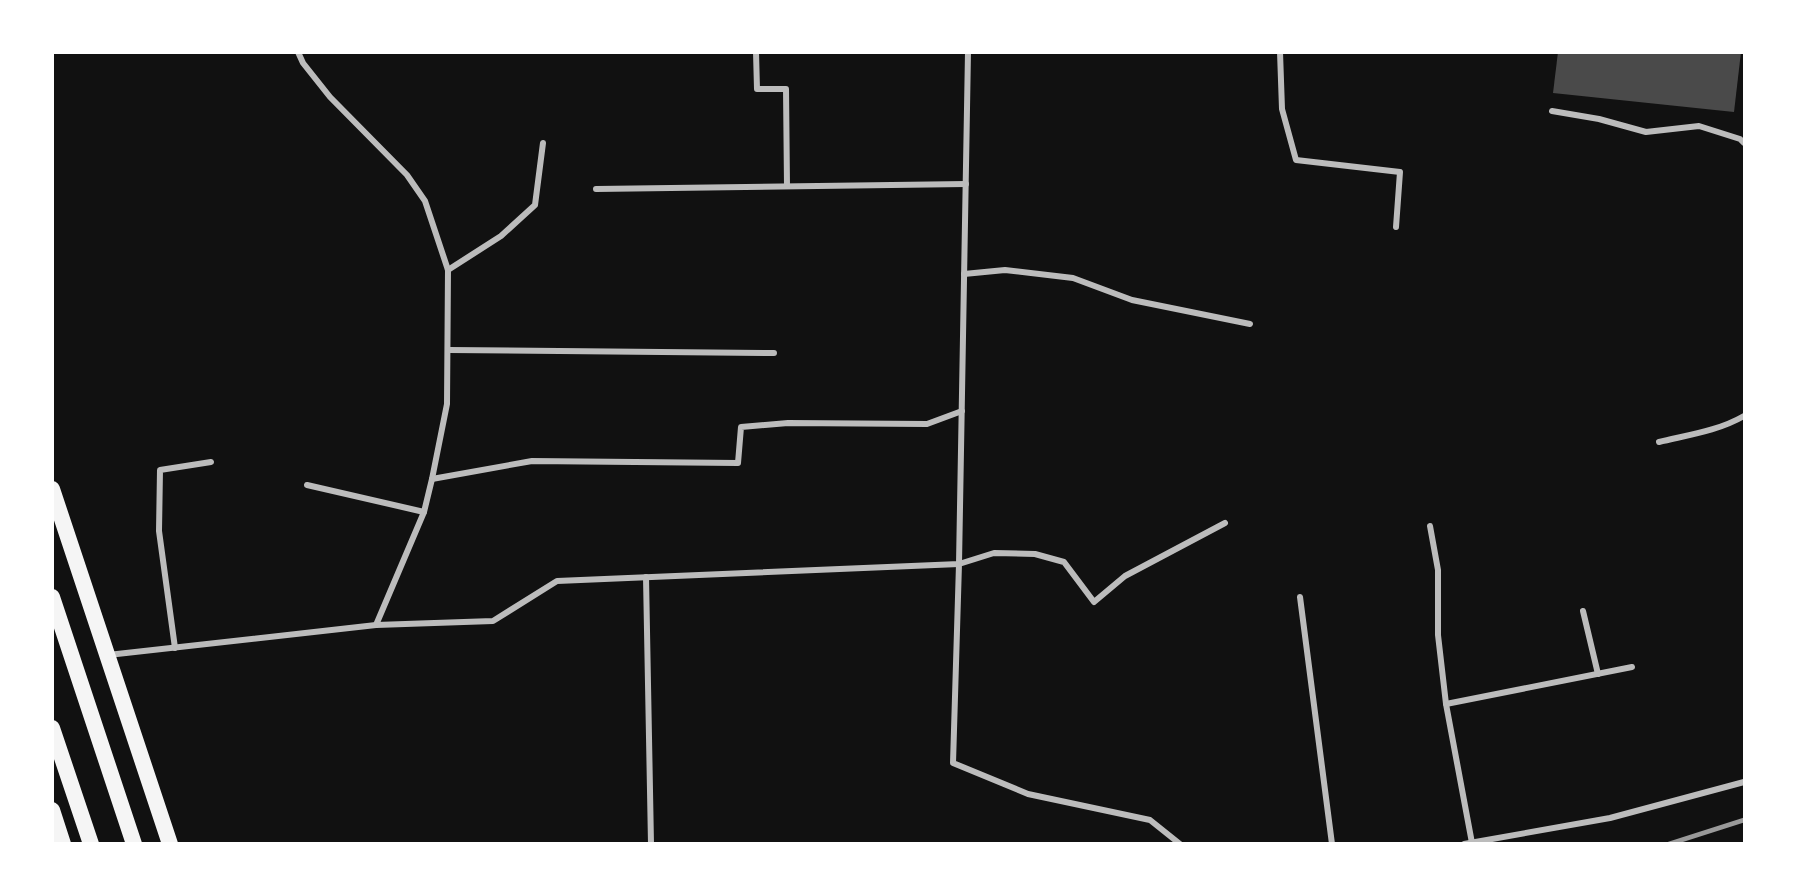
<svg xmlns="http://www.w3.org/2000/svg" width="1797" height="896" viewBox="0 0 1797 896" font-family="'Fira Sans Condensed',sans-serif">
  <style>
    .building { fill: #4a4a4a }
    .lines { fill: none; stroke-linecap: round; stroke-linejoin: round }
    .minor { stroke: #bcbcbc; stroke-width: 6 }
    .trunk { stroke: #f5f5f5; stroke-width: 16 }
    .rail { stroke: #9a9a9a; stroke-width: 4.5 }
  </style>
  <rect width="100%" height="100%" fill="#111"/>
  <path class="building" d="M1558,52H1741L1734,112L1553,93Z"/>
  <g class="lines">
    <g class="minor">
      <path d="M298,52L303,63L330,97L407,175L425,201L448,270L447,404L432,479L424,512L376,625"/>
      <path d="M756,52L757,89H786L787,186"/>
      <path d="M1280,52L1282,109L1296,160L1400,172L1396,227"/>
      <path d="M1552,111L1599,119L1646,132L1699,126L1740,139L1744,143"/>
      <path d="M596,189L966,184"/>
      <path d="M448,270L501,236L535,205L543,143"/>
      <path d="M964,274L1005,270L1073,278L1132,300L1250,324"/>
      <path d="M449,350L774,353"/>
      <path d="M1659,442C1688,435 1718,431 1744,416"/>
      <path d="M432,479L532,461L738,463L741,427L788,423L927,424L962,411"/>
      <path d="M307,485L424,512"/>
      <path d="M1430,526L1438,570V635L1446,704L1472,843"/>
      <path d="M646,577L651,844"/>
      <path d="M1300,597L1332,844"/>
      <path d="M1583,611L1598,674"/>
      <path d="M175,648L159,531L160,470L211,462"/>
      <path d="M108,655L376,625L493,621L557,581L959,564L968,52"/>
      <path d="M1446,704L1632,667"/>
      <path d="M1180,844L1150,820L1028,794L953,763L959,564L994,553L1035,554L1064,562L1094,602L1125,576L1225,523"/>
      <path d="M1464,844L1610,818L1744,782"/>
    </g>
    <g class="trunk">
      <path d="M52,489L170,844"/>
      <path d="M52,597L134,844"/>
      <path d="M52,728L91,844"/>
      <path d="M52,810L63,844"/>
    </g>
    <path class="rail" d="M1669,844L1744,820"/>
  </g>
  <rect width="1797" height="896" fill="none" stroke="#ffffff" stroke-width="108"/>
</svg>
